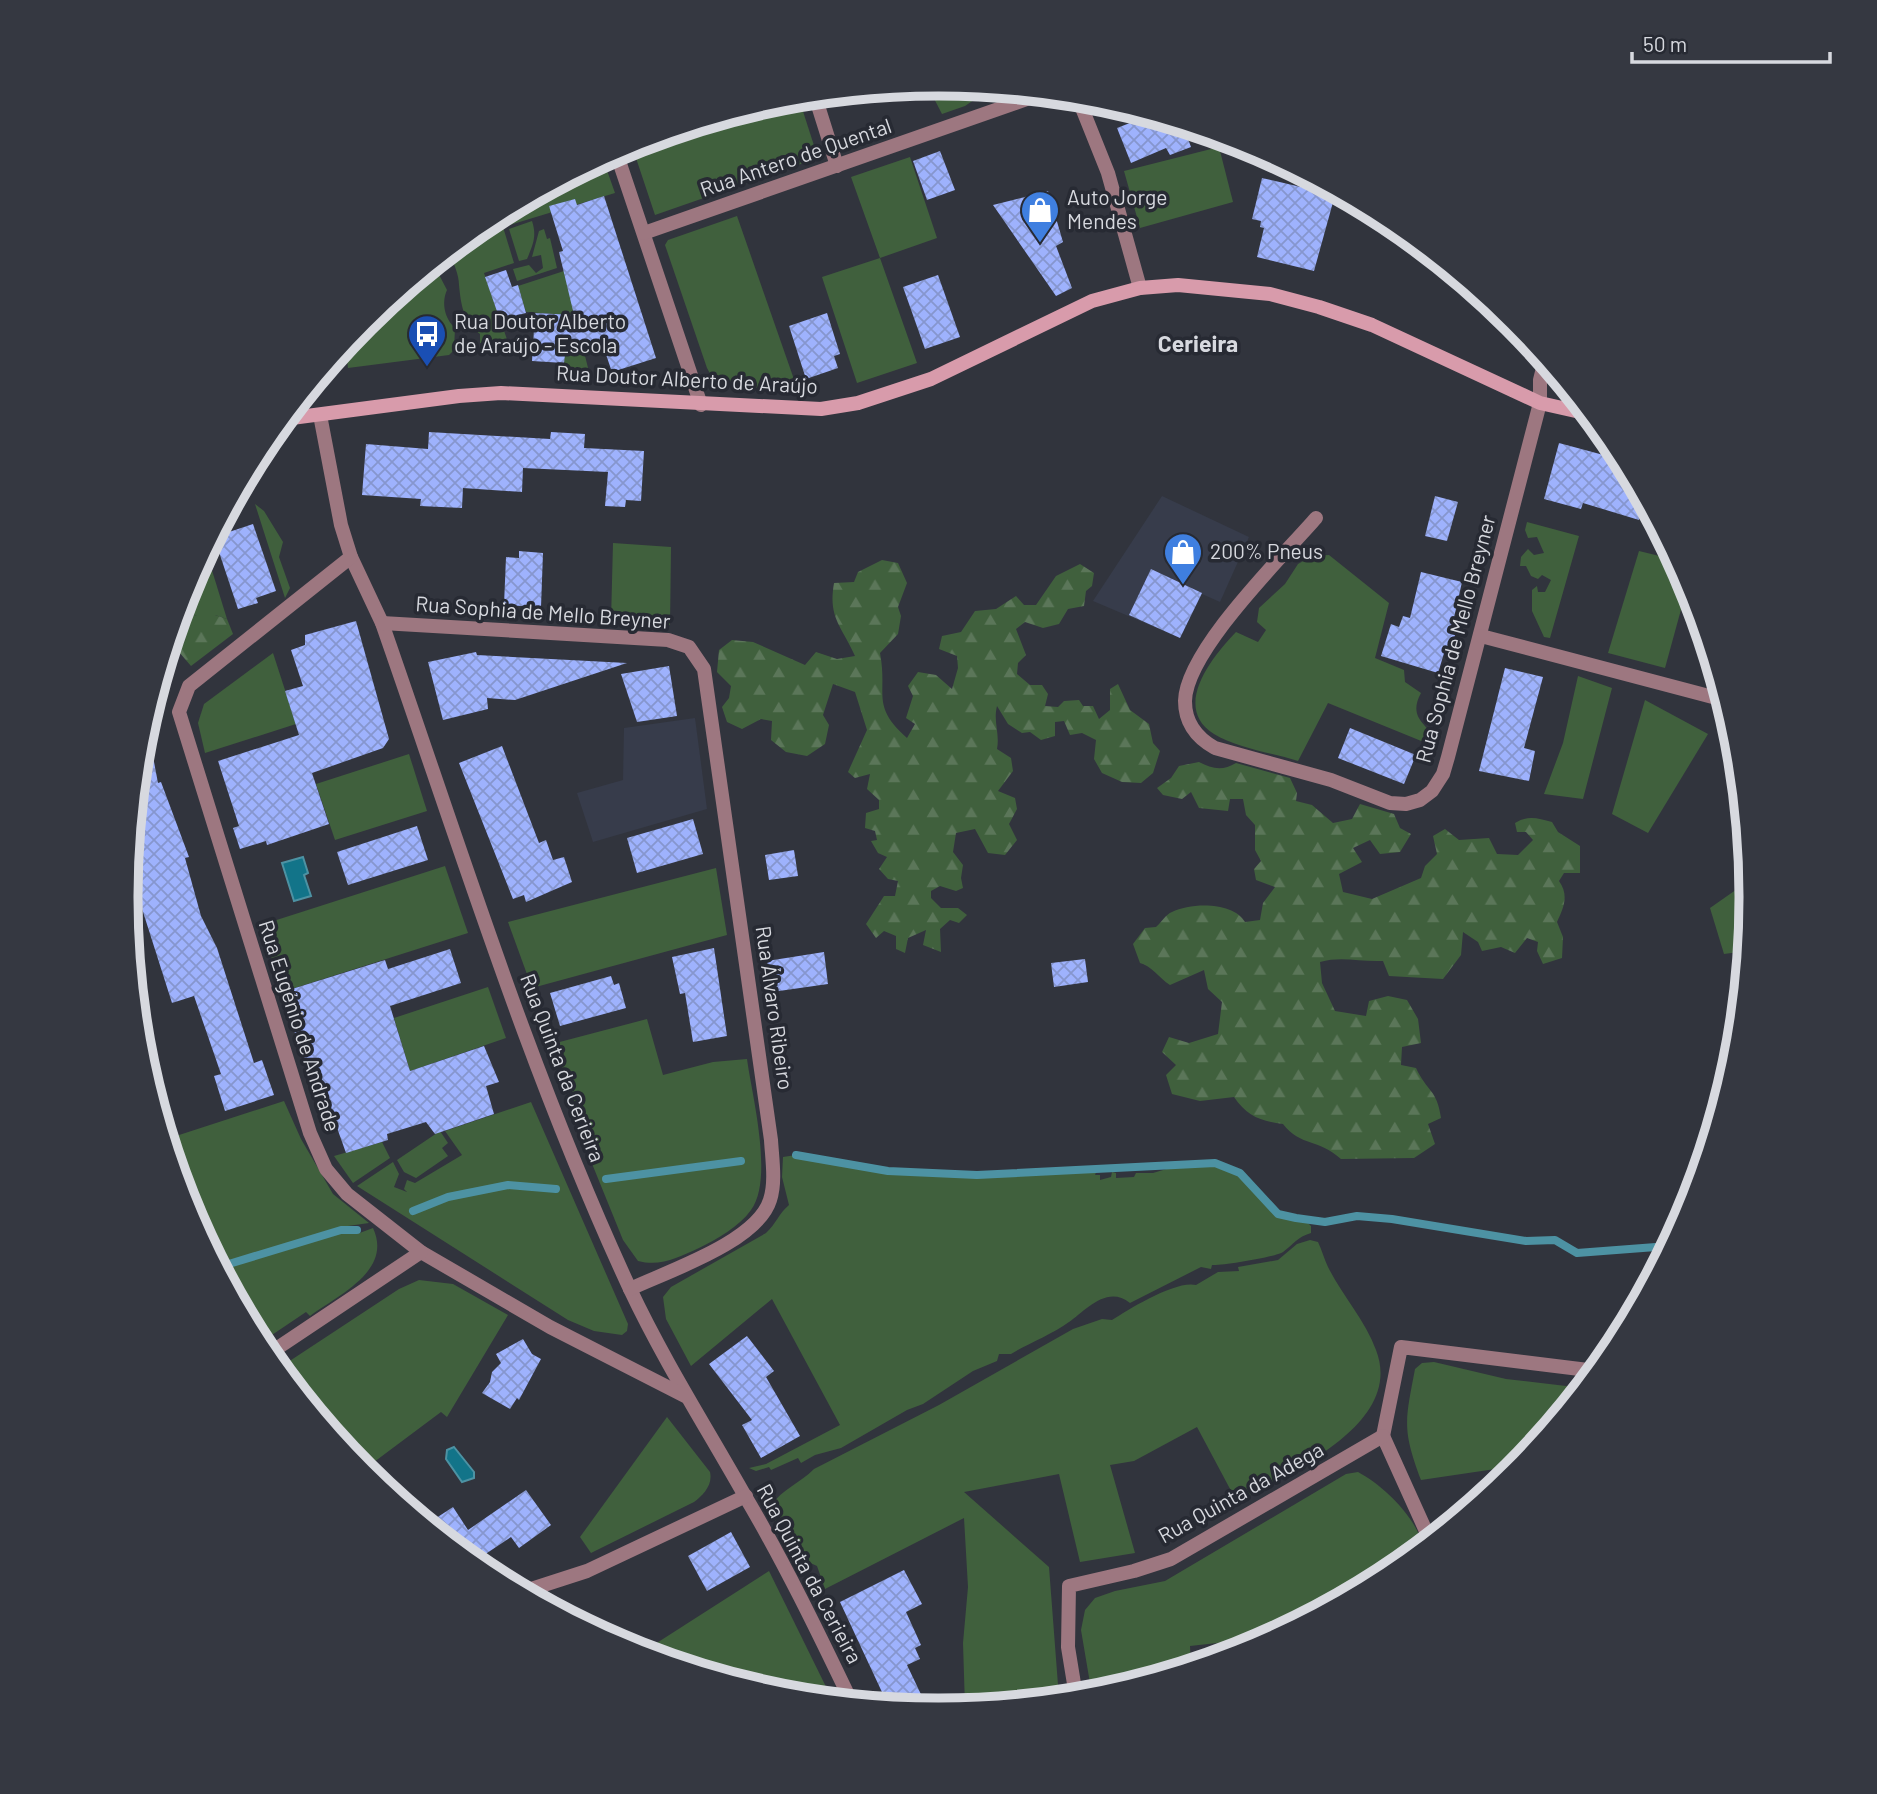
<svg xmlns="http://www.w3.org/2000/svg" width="1877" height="1794" viewBox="0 0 1877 1794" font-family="Barlow,sans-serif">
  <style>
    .built { fill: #373c4b }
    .green { fill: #40603d }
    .forest { fill: url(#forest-firs) }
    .water { fill: #127489; stroke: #4d92a3; stroke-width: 2 }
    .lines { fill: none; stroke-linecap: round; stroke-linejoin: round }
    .stream { stroke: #4d92a3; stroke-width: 8 }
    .building { fill: url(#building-cross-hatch) }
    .street { stroke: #9d7780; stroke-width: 14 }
    .secondary { stroke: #d89bab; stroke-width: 14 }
    .labels { text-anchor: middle; stroke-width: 7; stroke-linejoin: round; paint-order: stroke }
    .street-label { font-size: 21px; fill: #d7d9df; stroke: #272a33 }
    .poi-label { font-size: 21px; fill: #d7d9df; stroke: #272a33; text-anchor: start }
    .neighbourhood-label { font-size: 23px; font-weight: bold; fill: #d7d9df; stroke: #272a33 }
    .rim { fill: none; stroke: #d7d9df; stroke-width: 9 }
  </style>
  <defs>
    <pattern id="forest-firs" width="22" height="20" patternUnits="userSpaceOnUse" patternTransform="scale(1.75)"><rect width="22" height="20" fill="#40603d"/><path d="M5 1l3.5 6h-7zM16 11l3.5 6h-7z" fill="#5b7659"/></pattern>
    <pattern id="building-cross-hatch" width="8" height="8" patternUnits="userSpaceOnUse" patternTransform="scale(1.75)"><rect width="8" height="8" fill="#9eb2fd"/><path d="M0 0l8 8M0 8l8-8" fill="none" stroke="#8696ce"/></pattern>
  </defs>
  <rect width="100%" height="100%" fill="#31343d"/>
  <g class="built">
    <path d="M1162,496L1249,537L1220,602L1202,594L1180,638L1093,601Z"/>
    <path d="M695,718L707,809L593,842L577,793L623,780L624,728Z"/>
  </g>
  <g class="green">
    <path d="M939,84L990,89L965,106L942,114L927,85Z"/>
    <path d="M800,102L818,158L655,215L636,158Z"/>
    <path d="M1219,147L1233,202L1140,228L1124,171Z"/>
    <path d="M910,157L937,238L880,258L917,363L857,383L822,277L880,258L851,177Z"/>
    <path d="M603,159L615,193L503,227L514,263L484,273L510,348L502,343H480V334C463,321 461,305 459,285C459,274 453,262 449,252L487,221Z"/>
    <path d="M737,216L797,388H736L713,379L707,368L665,245L668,240Z"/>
    <path d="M532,221C537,236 533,245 527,259L519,261L509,229Z"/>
    <path d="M544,229L547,239L550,238L557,268L517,281L513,269L529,265L536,273L543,268L541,255L532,257L539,231Z"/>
    <path d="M434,265L447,290C441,303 445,319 455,328L454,350L449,355L348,368L346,351H340L364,322Z"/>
    <path d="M564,271L591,380L563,378L567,315L526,312L518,286Z"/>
    <path d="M255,504L264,511L283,542L279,557L290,588L285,598Z"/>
    <path d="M1527,522L1579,536L1550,638L1544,637L1532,611V590L1537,586L1538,592H1545L1551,580L1542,575L1538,579L1531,576L1526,566H1520L1521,557L1528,549L1534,555L1544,553L1537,537L1528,538L1525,530Z"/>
    <path d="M613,543L671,547L670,625L611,621Z"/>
    <path d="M206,551L227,619L215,615H197L179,620L186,639L179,652L170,642L188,586Z"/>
    <path d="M1639,551L1676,560L1688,584L1665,668L1608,653Z"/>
    <path d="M1329,555L1389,603L1375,658L1404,670L1405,682L1421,693C1408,717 1425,724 1438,740L1436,747L1328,703L1298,761C1272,753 1237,748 1214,734C1171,707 1213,656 1236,632L1258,642L1266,630L1257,622L1259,608L1285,584L1298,564L1312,556Z"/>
    <path d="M273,653L296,724L205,753L198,723L204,704Z"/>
    <path d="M1578,676L1612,688L1583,799L1544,794L1563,743Z"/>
    <path d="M1645,700L1708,734L1648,833L1612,814Z"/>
    <path d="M409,754L427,811L335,840L316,784Z"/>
    <path d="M445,866L468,933L282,992L261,925Z"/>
    <path d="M716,868L727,935L532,988L508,922Z"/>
    <path d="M1750,880L1751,897L1746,951L1724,954L1710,908Z"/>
    <path d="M488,987L506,1038L410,1071L394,1018Z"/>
    <path d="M647,1019L663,1075L713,1062L747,1059C752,1096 774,1179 751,1210C739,1227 717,1239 699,1248C679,1257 661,1267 638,1261L623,1240L569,1107L575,1099L552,1044Z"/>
    <path d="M156,1079L176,1136L284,1101L301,1139L333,1194L369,1223L341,1227L218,1265L187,1208L150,1083Z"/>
    <path d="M531,1102L628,1324L627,1331L622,1335L594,1331L568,1320L357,1186L393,1162L399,1174L394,1187L407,1192L404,1189L407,1180L415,1183L462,1155L445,1131Z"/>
    <path d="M440,1131L448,1143L442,1148L448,1156L416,1178L404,1172L397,1160Z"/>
    <path d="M382,1142L390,1158L353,1183L334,1156Z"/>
    <path d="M796,1155L888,1171L977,1175L1013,1171L1097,1170L1095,1175H1100V1180L1111,1177L1112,1172L1116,1173V1178L1134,1177L1136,1173H1153L1190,1162L1215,1163L1240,1173L1278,1214L1305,1220L1311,1226V1233C1297,1237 1294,1244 1283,1252C1276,1257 1221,1266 1212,1265L1211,1269L1201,1267L1130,1303C1107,1284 1085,1311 1069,1322C1051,1335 1029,1343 1011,1354H999L997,1361L973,1371L923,1404L907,1410L841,1448L815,1455L801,1463L798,1458L771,1470L769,1467L756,1471L749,1468L766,1464L840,1425L772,1299L691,1366L666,1319L663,1297L671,1287L766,1233C776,1224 779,1213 789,1205L782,1177L783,1157Z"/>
    <path d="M373,1228C393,1271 338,1295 310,1316L306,1312L260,1343L220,1269L337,1233L357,1234Z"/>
    <path d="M1310,1240L1318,1242C1322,1250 1324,1259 1328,1267C1342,1295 1365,1320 1376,1350C1405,1425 1287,1473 1237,1502L1197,1427L1134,1461L1110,1465L1135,1553L1080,1562L1059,1474L964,1492L1049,1567L1059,1698L965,1707L963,1643L968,1587L964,1518L825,1589L817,1566L806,1561L798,1564L774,1519L771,1505C783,1489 800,1483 814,1469L939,1405L1073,1329L1102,1319L1112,1320C1129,1309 1176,1280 1196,1285L1218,1272L1239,1271L1238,1267L1278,1260L1297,1244Z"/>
    <path d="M419,1280L453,1284L508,1315L447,1417L441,1412L362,1471L279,1368L399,1289Z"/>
    <path d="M1434,1362L1506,1379L1583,1388L1516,1469L1502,1468L1421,1480C1402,1429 1405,1422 1415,1369L1422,1363Z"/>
    <path d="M667,1417L710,1472C713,1485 703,1495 694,1502L591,1553L580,1537Z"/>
    <path d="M1358,1472C1384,1486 1416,1517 1423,1546L1390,1573L1271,1637L1190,1646L1191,1666L1092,1695L1081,1630L1085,1610L1095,1598L1115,1591L1165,1581L1346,1474Z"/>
    <path d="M769,1571L832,1699L779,1694L661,1658L652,1646Z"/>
  </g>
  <g class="forest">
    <path d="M882,560L898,563L907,583L898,607L901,616L898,634L880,653C888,695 870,705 907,738L915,724L906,718L913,696L908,686L918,672L936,675L952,689L958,668L957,656L939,649L942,636L961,632L975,611L996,609L1016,596L1024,605H1036L1056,576L1080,564L1094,573L1092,586L1086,591L1084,606L1068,609L1059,624L1043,628L1025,622L1016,629L1026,655L1018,663L1017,674L1030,685H1042L1048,694L1045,706L1058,707L1064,701L1079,700L1083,706H1093L1099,719L1110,710V689L1118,684L1130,710L1149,724L1153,743L1160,751L1153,773L1141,783L1122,782L1102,773L1094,759L1096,740L1082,733L1070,735L1064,721L1055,722V736L1041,740L1030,732L1022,733L1008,724L997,706C993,722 1000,733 997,749L1011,758L1013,771L998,791L1015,798L1017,809L1009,824L1017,840L1005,855L988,853L975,829L956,833L953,852L963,865L961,878L963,888L956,891L940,886L931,891V898L941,908H958L967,915L959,923L950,920L940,929L941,952L923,945L926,930L908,938L905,953L896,949V936L884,931L876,938L866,924L884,896H895L898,881L888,879L879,869L887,857L878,853L871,841L877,840L875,831L865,828L866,813L879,809V800L867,789L870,774L855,778L848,772L867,730L855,692L833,684L823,715L829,725L825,744L807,756L786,752L771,740L772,721L761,719L742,729L727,722L722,707L729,698L731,686L717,672L719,650L732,640L753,642L805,665L816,652L837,659L855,656C841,625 828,618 834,583L854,582L858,572Z"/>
    <path d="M197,615H215L227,619L233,634L191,666L179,652L186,639L179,620Z"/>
    <path d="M1199,762C1212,769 1223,771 1236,763L1290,778L1297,793L1296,801L1312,805L1333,823L1352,819L1360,804L1394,814L1400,828L1411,834L1400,852L1380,854L1370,840L1353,848L1362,862L1339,874L1343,892L1372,899L1421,878L1425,866L1437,854L1433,836L1445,829L1459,840L1489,838L1497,854L1518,855L1533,840L1526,832H1517L1515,823C1528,815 1537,818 1552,822L1558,832L1580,846V873H1564L1559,881C1569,895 1564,907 1557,922L1563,937L1562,958L1543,964L1537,951L1538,942L1527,938L1515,953L1501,947L1482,951L1478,942L1463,932L1461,955L1443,979L1389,976L1383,961C1360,962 1341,956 1320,962L1322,983L1335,1011L1366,1016L1369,1001L1388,996L1407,1000L1418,1019L1421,1043L1402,1047L1401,1065L1416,1068C1427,1092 1437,1089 1441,1118L1428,1124L1435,1144L1414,1158L1341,1159C1318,1138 1301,1147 1283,1124C1260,1121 1247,1116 1234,1097L1200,1101L1172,1094L1166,1075L1176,1065L1162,1052L1169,1037L1189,1043L1218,1034L1222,1002L1208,989L1204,970L1170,985C1159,978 1152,966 1140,963L1133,944L1145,928L1156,927C1161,923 1166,914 1172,912C1192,902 1234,902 1245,922L1260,920L1263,903L1275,887L1256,880L1254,869L1261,861L1255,850V825L1246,815L1243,799H1230L1228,811L1199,808L1191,792L1182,799L1163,795L1157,788L1171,778L1179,766Z"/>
  </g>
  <g class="water">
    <path d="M303,857L308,873L304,875L311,896L294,901L282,863Z"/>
    <path d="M454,1447L474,1472V1478L462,1482L446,1459L447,1450Z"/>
  </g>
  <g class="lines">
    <g class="stream">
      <path d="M796,1155L888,1171L977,1175L1215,1163L1240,1173L1278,1214L1296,1218L1325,1222L1357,1216L1392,1219L1526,1241L1555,1240L1577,1253L1669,1246"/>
      <path d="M606,1179L741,1161"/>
      <path d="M413,1211L448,1197L508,1185L556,1189"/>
      <path d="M219,1267L341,1230H357"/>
    </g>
  </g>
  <g class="building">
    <path d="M1131,110L1156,117L1205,132L1188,139L1191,147L1170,155L1166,148L1131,163L1117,128L1135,121Z"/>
    <path d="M940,151L955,190L927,200L913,161Z"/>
    <path d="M1262,178L1335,195L1314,271L1257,257L1264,228L1260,227L1261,221L1252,219Z"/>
    <path d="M1048,191L1063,242L1056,246L1072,288L1056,296L993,205Z"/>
    <path d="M604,196L656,358L612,372L602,343L565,355L564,363L532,361L535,313L574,315L559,252L563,251L549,206L575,199L577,205Z"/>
    <path d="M506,270L512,287L518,285L526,313L500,320L485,277Z"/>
    <path d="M938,275L960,337L925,349L903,287Z"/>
    <path d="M827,313L840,354L834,356L838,368L806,379L789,326Z"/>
    <path d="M429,432L550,439L551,432L585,434L584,448L644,451L641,501L626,500L625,507L605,506L608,472L523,468L522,492L463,488L462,508L420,506L421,499L362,495L366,444L428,449Z"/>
    <path d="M1559,443L1622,460L1645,502L1639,520L1583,503L1581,509L1544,499Z"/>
    <path d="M1435,496L1458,502L1447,541L1425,536Z"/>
    <path d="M253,524L276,591L256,598L258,603L238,609L214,537Z"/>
    <path d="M519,551L543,553L541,607L504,605L506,557L519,558Z"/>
    <path d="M1151,569L1202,593L1180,638L1129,615Z"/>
    <path d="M1421,572L1462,582L1451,631L1456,632L1450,652L1445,650L1438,673L1381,656L1391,624L1399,627L1403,616L1410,618Z"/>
    <path d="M356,621L389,739L383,748L312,773L329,824L267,845L266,841L240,849L233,828L239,826L218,761L299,735L285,691L303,686L291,650L305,645V635Z"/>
    <path d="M476,652L477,655L627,663L515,700L487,698L488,709L443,720L428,662Z"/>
    <path d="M669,666L677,716L637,722L621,674Z"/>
    <path d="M1505,668L1543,677L1524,748L1535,751L1529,781L1479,771Z"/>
    <path d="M1350,728L1416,755L1404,784L1338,758Z"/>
    <path d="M148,730L158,783L161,782L189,857L185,858L201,916L217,948L254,1063L262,1060L274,1095L225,1111L214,1076L221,1074L194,996L172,1003L137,893L126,897L141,738L143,731Z"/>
    <path d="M502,746L539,843L546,840L553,860L564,857L572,882L526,902L524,895L513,899L459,763Z"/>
    <path d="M693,819L703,854L637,873L627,838Z"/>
    <path d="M417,826L428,860L348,885L337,852Z"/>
    <path d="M794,850L798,876L769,880L765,855Z"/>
    <path d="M714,948L727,1036L693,1042L685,993L680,994L672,957Z"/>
    <path d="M450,949L461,983L390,1006L410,1071L484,1046L499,1082L486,1086L494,1114L435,1134L426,1122L387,1134L388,1140L346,1153L331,1111L320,1115L290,1017L300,1014L292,989L385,960L388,969Z"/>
    <path d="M824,952L828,984L772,992L767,961Z"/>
    <path d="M1085,959L1088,982L1054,987L1051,963Z"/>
    <path d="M611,976L614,985L619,983L626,1008L560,1026L550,993Z"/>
    <path d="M747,1336L774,1371L766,1377L800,1436L761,1458L742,1425L752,1420L709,1364Z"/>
    <path d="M523,1339L532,1354L541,1359L519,1400L517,1398L510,1409L482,1393L490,1382L492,1372L501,1363L496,1354Z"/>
    <path d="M526,1490L551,1525L519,1548L511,1537L484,1555L499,1576L497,1578L427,1524L453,1507L468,1530Z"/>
    <path d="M731,1532L750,1567L707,1591L688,1556Z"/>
    <path d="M904,1570L922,1604L906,1612L921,1645L915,1648L920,1659L907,1665L928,1709L888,1705L840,1602Z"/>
  </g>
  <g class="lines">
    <g class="street">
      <path d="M815,96L837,166"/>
      <path d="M1078,98L1108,173L1140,288"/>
      <path d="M616,152L701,405"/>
      <path d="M644,233L1041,94"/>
      <path d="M320,415L341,525L351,557L382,623C460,846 530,1074 630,1289C664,1361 706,1427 745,1496C784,1562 818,1632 851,1701"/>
      <path d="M1316,518C1282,557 1186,651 1185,701C1185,723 1197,738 1215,748L1331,780L1390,803L1406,804L1420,800L1432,791L1443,774L1448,757L1540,403V380L1545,360"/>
      <path d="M351,557L189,686L179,712L310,1133L326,1169L347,1194L421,1252L550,1327L685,1396"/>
      <path d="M382,623L668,640L689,647L704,669L771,1140C772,1158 776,1182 770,1200C757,1242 668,1271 630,1289"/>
      <path d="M1481,636L1724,700"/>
      <path d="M267,1355L421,1252"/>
      <path d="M1383,1436L1401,1347L1596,1371"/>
      <path d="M1383,1436L1430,1540"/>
      <path d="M522,1592L587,1571L746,1496"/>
      <path d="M1076,1696L1068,1647L1069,1586L1134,1571L1171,1559L1383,1436"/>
    </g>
    <path class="secondary" d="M284,419L459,396L501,393L821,409L858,403L931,379L1092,301L1140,288L1178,285L1270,294L1319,307L1372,325L1540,403L1589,414"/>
  </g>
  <defs>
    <symbol id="shop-pin" viewBox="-11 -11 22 30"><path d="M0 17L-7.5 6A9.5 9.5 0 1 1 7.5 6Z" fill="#3f7fe0" stroke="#272a33"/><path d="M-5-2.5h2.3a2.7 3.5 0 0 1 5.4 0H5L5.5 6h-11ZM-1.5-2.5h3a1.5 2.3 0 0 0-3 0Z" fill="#fff"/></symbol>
    <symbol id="bus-pin" viewBox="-11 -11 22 30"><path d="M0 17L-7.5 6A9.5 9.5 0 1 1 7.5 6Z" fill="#1a4fb4" stroke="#272a33"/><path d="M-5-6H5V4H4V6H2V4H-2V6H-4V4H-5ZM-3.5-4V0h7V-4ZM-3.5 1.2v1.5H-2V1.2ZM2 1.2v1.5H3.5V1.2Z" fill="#fff"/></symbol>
  </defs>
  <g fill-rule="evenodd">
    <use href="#shop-pin" x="1018" y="188" width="44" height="60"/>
    <use href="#bus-pin" x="405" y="312" width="44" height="60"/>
    <use href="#shop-pin" x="1161" y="530" width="44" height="60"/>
  </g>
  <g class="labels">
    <g class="street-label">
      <text transform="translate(796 158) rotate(-19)" y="7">Rua Antero de Quental</text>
      <text transform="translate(687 380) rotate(3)" y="7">Rua Doutor Alberto de Araújo</text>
      <text transform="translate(543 613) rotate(4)" y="7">Rua Sophia de Mello Breyner</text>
      <text transform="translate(1456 639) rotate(-75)" y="7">Rua Sophia de Mello Breyner</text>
      <text transform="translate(774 1008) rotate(82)" y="7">Rua Álvaro Ribeiro</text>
      <text transform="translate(299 1026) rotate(72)" y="7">Rua Eugénio de Andrade</text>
      <text transform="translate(562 1068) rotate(69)" y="7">Rua Quinta da Cerieira</text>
      <text transform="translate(1241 1493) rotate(-29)" y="7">Rua Quinta da Adega</text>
      <text transform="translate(809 1574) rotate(62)" y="7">Rua Quinta da Cerieira</text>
    </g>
    <g class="poi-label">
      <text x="1067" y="205">Auto Jorge<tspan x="1067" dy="24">Mendes</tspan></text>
      <text x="454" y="329">Rua Doutor Alberto<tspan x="454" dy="24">de Araújo - Escola</tspan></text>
      <text x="1210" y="559">200% Pneus</text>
    </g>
    <g class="neighbourhood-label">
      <text x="1198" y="352">Cerieira</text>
    </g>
  </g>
  <path d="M0 0H1877V1794H0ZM938 96H939A800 800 0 0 1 1739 896V898A800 800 0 0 1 939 1698H938A800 800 0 0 1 138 898V896A800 800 0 0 1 938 96Z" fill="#353841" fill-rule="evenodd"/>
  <path class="rim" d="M938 96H939A800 800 0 0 1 1739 896V898A800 800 0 0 1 939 1698H938A800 800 0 0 1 138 898V896A800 800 0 0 1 938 96Z"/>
  <path d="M1632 52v10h198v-10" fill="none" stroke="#d7d9df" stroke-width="3.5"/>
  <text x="1643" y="52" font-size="21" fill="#d7d9df" stroke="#272a33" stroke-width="5" paint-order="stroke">50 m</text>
</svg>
